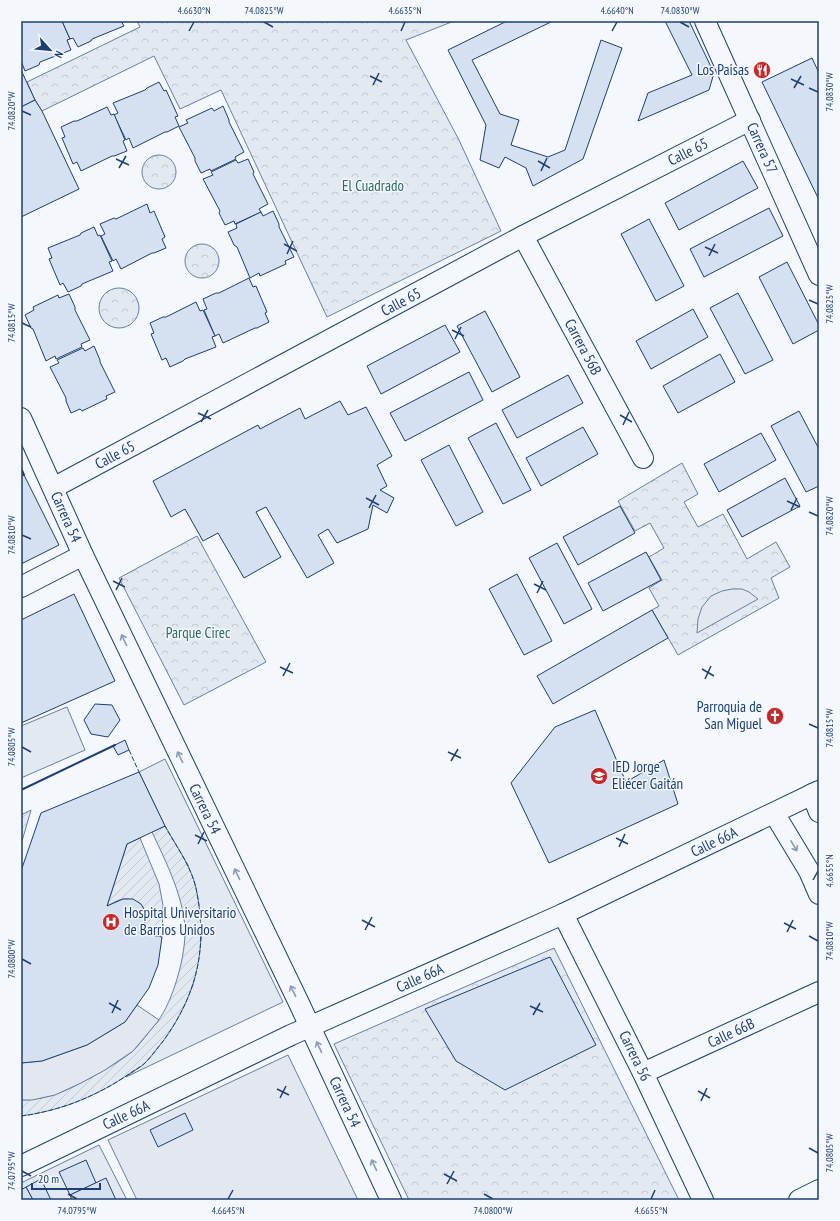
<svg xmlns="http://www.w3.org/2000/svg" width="840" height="1221" viewBox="0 0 840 1221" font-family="'PT Sans Narrow',sans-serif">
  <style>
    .grass { fill: #e3e9f0; stroke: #687fa3 }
    .park { fill: url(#park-crowns); stroke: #687fa3 }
    .garden { fill: url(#garden-furrows); stroke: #687fa3 }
    .parking { fill: #e3e8f0; stroke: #687fa3 }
    .building { fill: #d5e0f0; stroke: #1d3f73 }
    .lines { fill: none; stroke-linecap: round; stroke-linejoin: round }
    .street-casing { stroke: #1d3f73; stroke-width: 22 }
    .street { stroke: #f4f7fb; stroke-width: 20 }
    .fence { stroke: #1d3f73; stroke-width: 1; stroke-dasharray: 5 2; stroke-linecap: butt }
    .wall { stroke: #1d3f73; stroke-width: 2 }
    .oneway { stroke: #889bb7 }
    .ticks { fill: none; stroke: #1d3f73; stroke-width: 1.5 }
    .labels { text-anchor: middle; stroke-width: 3; stroke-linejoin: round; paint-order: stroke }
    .poi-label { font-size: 15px; fill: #1d3f73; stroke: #f4f7fb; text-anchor: end }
    .street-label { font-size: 15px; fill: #1d3f73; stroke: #f4f7fb }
    .park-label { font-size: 15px; fill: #2c6c60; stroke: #f4f7fb }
    .neatline { fill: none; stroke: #1d3f73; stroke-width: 1.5 }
    .ticks-label { font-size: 10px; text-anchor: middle; fill: #1d3f73 }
  </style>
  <defs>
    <pattern id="park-crowns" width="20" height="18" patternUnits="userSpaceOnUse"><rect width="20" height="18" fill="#e3e9f0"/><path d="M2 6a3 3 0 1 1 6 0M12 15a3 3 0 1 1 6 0" fill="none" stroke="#c2c9d1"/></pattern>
    <pattern id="garden-furrows" width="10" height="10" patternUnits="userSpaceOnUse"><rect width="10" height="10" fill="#e3e9f0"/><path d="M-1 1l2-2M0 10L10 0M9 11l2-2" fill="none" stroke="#c2c9d1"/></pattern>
  </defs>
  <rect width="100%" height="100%" fill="#f4f7fb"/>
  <g class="grass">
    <path d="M67,707L85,750L21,778V726Z"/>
    <path d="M165,759L283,1002L126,1077L144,1064L173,1026L184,1006L193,985L202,934L195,887L188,865L165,826L139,772Z"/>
    <path d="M99,1145L127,1200H21V1183Z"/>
  </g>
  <g class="park">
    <path d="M137,21H454L406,40L459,140L501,231L327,317L221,90L180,109L154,56L42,111L35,100L27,82L140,27Z"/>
    <circle cx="159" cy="172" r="17"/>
    <circle cx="202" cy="261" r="17"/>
    <circle cx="119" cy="308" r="20"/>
    <path d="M682,463L698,494L684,502L698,527L723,514L747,559L776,542L790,567L771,578L779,598L678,655L652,610L659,606L649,588L662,580L649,557L664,548L650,523L635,531L618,501Z"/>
    <path d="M197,536L266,662L184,705L119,578Z"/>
    <path d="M554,948L679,1200H409L334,1044Z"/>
  </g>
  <g class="garden">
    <path d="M31,810L22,841L21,840V815Z"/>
    <path d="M165,826C176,846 191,866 196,888C208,946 198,992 164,1040C158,1047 152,1056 145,1063C141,1067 136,1069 132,1072C112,1086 91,1097 68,1105C53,1110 37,1114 21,1116V1100C49,1100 68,1090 92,1077C106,1069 121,1061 133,1051C137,1047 141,1042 145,1037C149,1032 154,1026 158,1021C173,1000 184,961 185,935C186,901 166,862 152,832Z"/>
    <path d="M140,838L159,884L163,905L162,937L139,933C143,928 146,924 146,918C147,907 136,899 125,899C119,899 113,903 107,906L127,844Z"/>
  </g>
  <g class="parking">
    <path d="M732,589H742L749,592L758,599L697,633L698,619L702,607L711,596L722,591Z"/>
    <path d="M137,1005L159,1020L133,1051L105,1070L81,1083L55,1095L32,1100H21V1063L42,1061L87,1045L125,1022Z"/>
    <path d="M288,1055L358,1200H137L108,1140Z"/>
  </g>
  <g class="building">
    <path d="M21,21H62L70,39L67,40L71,50L40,62L39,65L25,71L21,61Z"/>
    <path d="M62,21H121L124,26L92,39L91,41L78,47L73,38L70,39Z"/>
    <path d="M507,21H553L472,60L500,114L519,120L511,145L548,157L565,150L601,40L622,48L583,159L533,186L526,168L505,157L499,168L480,160L486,125L448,50Z"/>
    <path d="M665,21H689L714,73L709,90L638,121L648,93L692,75Z"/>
    <path d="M812,58L819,73V200L762,82Z"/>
    <path d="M21,70L35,100L21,107Z"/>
    <path d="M159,82L164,91L166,90L178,116L175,117L179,126L167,132H165L133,148L129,138L126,140L114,115L118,113L113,103L145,90L147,88Z"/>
    <path d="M35,100L42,111L79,189L21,217V107Z"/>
    <path d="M223,106L229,120V122L244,152L235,157L236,159L211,171L210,169L201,173L195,161V158L179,127L188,123L186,120L212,108L214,111Z"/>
    <path d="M107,107L111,115L114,114L125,140L123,141L127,151L114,156H112L81,171L77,162L73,164L62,138L65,137L61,127L74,121H77Z"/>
    <path d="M248,159L254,172L253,174L268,204L259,209L261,212L235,224L234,221L225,225L219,213L220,211L203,179L213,175L211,172L236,160L238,163Z"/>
    <path d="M743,161L758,188L679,230L665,203Z"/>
    <path d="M147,204L150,213L154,211L165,237L162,239L166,248L154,253H152L121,269L116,259L113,261L101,236L105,234L100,224L114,218L116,219Z"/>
    <path d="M769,208L783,236L704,277L690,249Z"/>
    <path d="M273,211L279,224V227L294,257L285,261L286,264L260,276L259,273L250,278L237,247L234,245L228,232L237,228L236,224L261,212L263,216Z"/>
    <path d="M649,219L684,286L656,301L621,234Z"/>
    <path d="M94,227L98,236L100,235L112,261L109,262L113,271L82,284L81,286L68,292L63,283L60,285L49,259L52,258L48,248L80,235L81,233Z"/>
    <path d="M787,262L819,325V330L793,344L759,277Z"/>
    <path d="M249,278L253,287L256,286L267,312L265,313L269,322L257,328H255L223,343L219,334L215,336L204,310L207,309L203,299L216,293H219Z"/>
    <path d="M738,293L773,360L745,374L710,308Z"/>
    <path d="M69,294L75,307V310L90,340L81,344L82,347L56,359L55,356L46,361L33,329L31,328L25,315L34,310L33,307L58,295L59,298Z"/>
    <path d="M196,302L200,311L203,310L215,336L212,337L216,347L185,359L183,361L170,367L166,358L162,360L151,334L154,333L150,323L163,317H166Z"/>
    <path d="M693,309L708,337L651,369L636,341Z"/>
    <path d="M485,311L520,377L492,392L457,326Z"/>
    <path d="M445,325L460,352L381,394L367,366Z"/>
    <path d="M94,346L100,360V362L115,392L106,396L107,399L82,411L80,409L71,413L66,401V398L50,367L59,363L57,360L83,348L85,351Z"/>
    <path d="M720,354L735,382L678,413L663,386Z"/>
    <path d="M469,372L483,400L405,441L390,413Z"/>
    <path d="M568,375L583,403L517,438L502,410Z"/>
    <path d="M340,401L348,415L366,407L392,456L377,465L387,486L380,490L394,498L387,513L373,505L368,529L337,543L328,529L318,535L334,563L307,578L266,507L256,512L281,557L244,578L218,533L203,541L185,509L171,517L153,481L258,425L260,429L300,408L305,419Z"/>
    <path d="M799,411L819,449V486L806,492L771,426Z"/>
    <path d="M496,423L531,490L503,504L468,438Z"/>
    <path d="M583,427L598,454L541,486L526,458Z"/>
    <path d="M761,433L776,460L719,492L704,464Z"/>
    <path d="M449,445L483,512L456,526L421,460Z"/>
    <path d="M24,475L59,545L21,564V476Z"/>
    <path d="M785,478L800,506L742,537L727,510Z"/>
    <path d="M620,506L635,533L578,565L563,537Z"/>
    <path d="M557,543L592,609L564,624L529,558Z"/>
    <path d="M646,552L661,580L603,611L588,583Z"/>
    <path d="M517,574L552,641L524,655L489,589Z"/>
    <path d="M74,594L115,681L21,723V620Z"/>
    <path d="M652,610L668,638L553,704L537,676Z"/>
    <path d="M95,704L112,705L120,720L108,737L91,734L84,720Z"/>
    <path d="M595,710L626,782L664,760L678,804L549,863L511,783L555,727Z"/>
    <path d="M125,740L129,750L118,755L113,746Z"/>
    <path d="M139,772L165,826L127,844L107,906L123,899H133L141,904L145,911L146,918L144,926L139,933L162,937L158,965L149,988L125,1022L87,1045L42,1061L21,1063V871L41,813Z"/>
    <path d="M550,957L596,1045L505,1090L456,1061L425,1009Z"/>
    <path d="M185,1113L193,1130L158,1147L150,1130Z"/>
    <path d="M86,1160L96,1183L70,1195L59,1172Z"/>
    <path d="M106,1178L116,1200H72L70,1195Z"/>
    <path d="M41,1179L51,1200H33L26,1187Z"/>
    <path d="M26,1187L33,1200H21V1190Z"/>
  </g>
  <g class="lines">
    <defs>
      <g id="street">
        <path d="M705,21L819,275"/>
        <path d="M523,236L643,458"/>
        <path d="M21,418L83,555L298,1001L391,1200"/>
        <path d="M53,488L523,236L750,120"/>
        <path d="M21,587L83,555"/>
        <path d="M812,794L819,812"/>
        <path d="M774,813L809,871L819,894"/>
        <path d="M563,914L643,1073L703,1200"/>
        <path d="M643,1073L819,992"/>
        <path d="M21,1166L291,1035L563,914L819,791"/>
        <path d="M799,1200L819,1190"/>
      </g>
    </defs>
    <use href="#street" class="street-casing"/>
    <use href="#street" class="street"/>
    <g class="fence">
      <path d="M129,750L139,772"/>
      <path d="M21,1116C37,1114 53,1110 68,1105C91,1097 112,1086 132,1072C136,1069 141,1067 145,1063C152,1056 158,1047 164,1040C198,992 208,946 196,888C191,866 176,846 165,826"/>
    </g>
    <g class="wall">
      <path d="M21,468L24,475"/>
      <path d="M21,790L115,745"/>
    </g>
  </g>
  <defs><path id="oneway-shaft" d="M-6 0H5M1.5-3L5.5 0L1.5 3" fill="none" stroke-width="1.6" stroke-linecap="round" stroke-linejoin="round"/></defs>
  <g class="oneway">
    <use href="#oneway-shaft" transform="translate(124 640) rotate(-116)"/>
    <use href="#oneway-shaft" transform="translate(180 757) rotate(-116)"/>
    <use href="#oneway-shaft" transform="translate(794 846) rotate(59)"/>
    <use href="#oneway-shaft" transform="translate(237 874) rotate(-116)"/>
    <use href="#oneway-shaft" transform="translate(293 991) rotate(-116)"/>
    <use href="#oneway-shaft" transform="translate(319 1047) rotate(-115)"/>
    <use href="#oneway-shaft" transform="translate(374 1165) rotate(-115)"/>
  </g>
  <path class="ticks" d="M264,22L273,27M680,22L689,27M189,31L194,22M401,31L405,22M612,31L617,22M370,76L382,82M791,79L804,85M373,85L379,73M794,88L801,76M809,88L818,92M22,111L31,115M116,159L129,165M538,161L550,168M119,168L126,156M541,171L547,158M284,244L297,251M705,247L718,253M287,254L293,241M709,256L715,244M809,300L818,304M22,323L31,327M452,330L464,336M455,339L461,327M198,413L211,419M620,415L632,422M201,422L208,410M623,425L629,412M366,498L379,505M787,501L800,507M369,508L376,495M791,510L797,498M809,512L818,516M22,535L31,539M113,581L125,587M534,584L546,590M116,590L122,578M537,593L543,581M280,667L293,673M702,669L714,676M283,676L290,663M705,679L711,666M809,724L818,728M22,747L31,752M448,752L461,758M451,761L458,749M195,835L207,841M616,838L628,844M198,844L204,832M619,847L625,834M813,880L818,871M362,920L375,927M784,923L796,929M365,930L372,917M787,932L793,920M809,936L818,941M22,959L31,964M109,1003L121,1010M530,1006L543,1012M112,1013L118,1000M533,1015L540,1003M277,1089L289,1095M698,1091L710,1098M280,1098L286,1086M701,1101L707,1088M809,1148L818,1153M22,1171L31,1176M444,1174L457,1181M447,1184L454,1171M68,1194L77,1199M484,1194L493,1199M228,1199L233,1190M651,1199L655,1190"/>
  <defs>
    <symbol id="restaurant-disc" viewBox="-11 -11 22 22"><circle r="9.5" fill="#c62828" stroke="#f4f7fb"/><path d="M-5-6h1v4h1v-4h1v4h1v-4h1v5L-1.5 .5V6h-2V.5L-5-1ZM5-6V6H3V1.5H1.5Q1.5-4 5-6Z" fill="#fff"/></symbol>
    <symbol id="church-disc" viewBox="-11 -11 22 22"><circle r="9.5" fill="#c62828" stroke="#f4f7fb"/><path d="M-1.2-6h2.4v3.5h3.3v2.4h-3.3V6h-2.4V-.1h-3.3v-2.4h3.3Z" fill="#fff"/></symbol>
    <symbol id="school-disc" viewBox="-11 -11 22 22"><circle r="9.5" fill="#c62828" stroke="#f4f7fb"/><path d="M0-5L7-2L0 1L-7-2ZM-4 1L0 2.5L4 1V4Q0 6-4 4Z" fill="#fff"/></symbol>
    <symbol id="hospital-disc" viewBox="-11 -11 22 22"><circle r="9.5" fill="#c62828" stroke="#f4f7fb"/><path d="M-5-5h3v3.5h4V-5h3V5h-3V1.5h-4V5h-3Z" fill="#fff"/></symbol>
  </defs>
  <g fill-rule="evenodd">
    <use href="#restaurant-disc" x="752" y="60" width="20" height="20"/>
    <use href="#church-disc" x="765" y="706" width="20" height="20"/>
    <use href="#school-disc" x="589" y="766" width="20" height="20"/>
    <use href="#hospital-disc" x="101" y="912" width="20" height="20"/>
  </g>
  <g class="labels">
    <g class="poi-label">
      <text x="749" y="75">Los Paisas</text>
      <text x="762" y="712">Parroquia de<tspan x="762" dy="17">San Miguel</tspan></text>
      <text x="612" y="772" text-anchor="start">IED Jorge<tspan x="612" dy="17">Eliécer Gaitán</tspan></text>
      <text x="124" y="918" text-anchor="start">Hospital Universitario<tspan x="124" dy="17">de Barrios Unidos</tspan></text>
    </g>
    <g class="street-label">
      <text transform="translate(762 148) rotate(66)" y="5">Carrera 57</text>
      <text transform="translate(688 152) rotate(-27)" y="5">Calle 65</text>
      <text transform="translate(401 302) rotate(-28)" y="5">Calle 65</text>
      <text transform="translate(583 347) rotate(62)" y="5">Carrera 56B</text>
      <text transform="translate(115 455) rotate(-28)" y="5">Calle 65</text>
      <text transform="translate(66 517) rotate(66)" y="5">Carrera 54</text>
      <text transform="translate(205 809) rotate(64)" y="5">Carrera 54</text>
      <text transform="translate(714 842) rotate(-26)" y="5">Calle 66A</text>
      <text transform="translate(420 978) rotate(-24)" y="5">Calle 66A</text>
      <text transform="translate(731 1033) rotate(-25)" y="5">Calle 66B</text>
      <text transform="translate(635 1056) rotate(64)" y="5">Carrera 56</text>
      <text transform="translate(345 1102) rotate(65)" y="5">Carrera 54</text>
      <text transform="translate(126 1115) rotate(-25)" y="5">Calle 66A</text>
    </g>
    <g class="park-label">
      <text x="373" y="191">El Cuadrado</text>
      <text x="198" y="638">Parque Cirec</text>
    </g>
  </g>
  <rect width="840" height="1221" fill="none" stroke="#f4f7fb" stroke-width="44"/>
  <g transform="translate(50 50) rotate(117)" stroke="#f4f7fb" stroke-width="3" paint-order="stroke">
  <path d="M0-3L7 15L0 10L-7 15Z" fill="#1d3f73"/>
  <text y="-6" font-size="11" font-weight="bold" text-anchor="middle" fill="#1d3f73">N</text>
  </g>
  <path d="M32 1183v6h68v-6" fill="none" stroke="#1d3f73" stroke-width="2"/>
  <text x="38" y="1183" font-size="12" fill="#1d3f73" stroke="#f4f7fb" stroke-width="3" paint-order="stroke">20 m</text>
  <rect x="22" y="22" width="796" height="1177" class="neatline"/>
  <g class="ticks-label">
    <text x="194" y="14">4.6630°N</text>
    <text x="264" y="14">74.0825°W</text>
    <text x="405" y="14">4.6635°N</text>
    <text x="617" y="14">4.6640°N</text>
    <text x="680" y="14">74.0830°W</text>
    <text transform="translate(829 92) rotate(-90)" y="4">74.0830°W</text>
    <text transform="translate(11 111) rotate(-90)" y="4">74.0820°W</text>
    <text transform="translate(829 304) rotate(-90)" y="4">74.0825°W</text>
    <text transform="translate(11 323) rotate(-90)" y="4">74.0815°W</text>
    <text transform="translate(829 516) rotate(-90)" y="4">74.0820°W</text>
    <text transform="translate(11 535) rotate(-90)" y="4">74.0810°W</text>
    <text transform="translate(829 728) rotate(-90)" y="4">74.0815°W</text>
    <text transform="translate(11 747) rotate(-90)" y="4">74.0805°W</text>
    <text transform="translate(829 871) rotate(-90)" y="4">4.6655°N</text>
    <text transform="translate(829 941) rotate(-90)" y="4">74.0810°W</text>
    <text transform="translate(11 959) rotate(-90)" y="4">74.0800°W</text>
    <text transform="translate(829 1153) rotate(-90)" y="4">74.0805°W</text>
    <text transform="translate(11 1171) rotate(-90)" y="4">74.0795°W</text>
    <text x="77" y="1214">74.0795°W</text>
    <text x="228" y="1214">4.6645°N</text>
    <text x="493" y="1214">74.0800°W</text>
    <text x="651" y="1214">4.6655°N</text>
  </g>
</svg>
